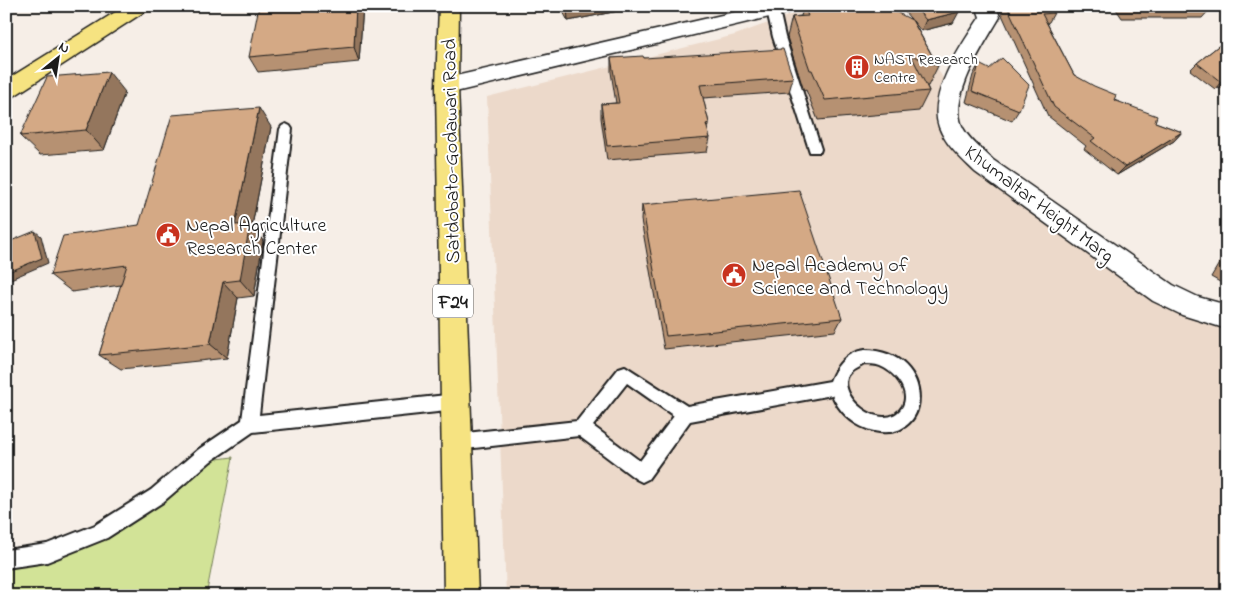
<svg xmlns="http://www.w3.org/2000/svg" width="1233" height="602" viewBox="0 0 1233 602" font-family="'Indie Flower',sans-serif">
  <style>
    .built { fill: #ecd9ca }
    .green { fill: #d2e397; stroke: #77805a }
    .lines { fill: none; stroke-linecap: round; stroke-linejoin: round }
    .service-casing { stroke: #1c1c1c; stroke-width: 4 }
    .minor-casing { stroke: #1c1c1c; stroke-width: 3 }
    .primary-casing { stroke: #1c1c1c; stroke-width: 3 }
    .service { fill: #fff; fill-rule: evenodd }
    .minor { fill: #fff; fill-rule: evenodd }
    .primary { fill: #f6e381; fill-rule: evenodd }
    .wall { fill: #b69172; stroke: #1c1c1c }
    .shaded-wall { fill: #94765d; stroke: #1c1c1c }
    .building { fill: #d4a985; stroke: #1c1c1c }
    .labels { text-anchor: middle; stroke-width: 4; stroke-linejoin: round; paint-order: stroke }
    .far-poi-label { font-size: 16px; fill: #1c1c1c; stroke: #fff; text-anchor: start }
    .shield { fill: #fff; stroke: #606060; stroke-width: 1 }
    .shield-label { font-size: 19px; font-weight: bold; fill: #1c1c1c }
    .street-label { font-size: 20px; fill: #1c1c1c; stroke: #fff }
    .poi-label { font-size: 20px; fill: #1c1c1c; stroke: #fff; text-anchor: start }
  </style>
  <rect width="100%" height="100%" fill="#f6eee7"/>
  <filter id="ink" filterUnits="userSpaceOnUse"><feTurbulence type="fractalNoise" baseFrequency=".02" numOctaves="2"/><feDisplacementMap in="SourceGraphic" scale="10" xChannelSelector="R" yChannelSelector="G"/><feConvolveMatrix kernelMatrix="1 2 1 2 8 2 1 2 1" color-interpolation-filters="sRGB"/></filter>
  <g filter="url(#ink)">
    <path class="built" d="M824,6H889L929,52L947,86L939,129L959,153L1227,327V596H506L487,97L735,35L804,10Z"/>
    <path class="green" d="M233,457L206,596H6V565L46,556L201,461Z"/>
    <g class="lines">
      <defs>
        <g id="service">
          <path d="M773,7L779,10L785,37L821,149L820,152H810L809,149L773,37L767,10Z"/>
          <path d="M286,124L290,126L292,129L259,415L456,394L462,397L464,402L462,407L456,410L253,432L211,461L163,502L107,538L47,562L6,568V550L47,544L95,525L151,490L199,449L242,420L280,129L282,126Z"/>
          <path d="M865,350C939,351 934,451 867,429C851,423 839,411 832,395L690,421L648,479L642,482L636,479L579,436L457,450L451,448L449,442L451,436L457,434L577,421L619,368L625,366L687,406L830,381C837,365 846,352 865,350ZM864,364C869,364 875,364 880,366C893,371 911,390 903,406C884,438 830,392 851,372C854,369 860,367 864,364ZM627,383L674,416L640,461L593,426Z"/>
        </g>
        <g id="minor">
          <path d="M761,6H800L797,10L790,12L447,94L439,91L436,86L439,81L447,78Z"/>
          <path d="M976,6H996L1000,17C985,43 947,98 963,128C970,141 983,150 993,160L1173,285L1198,297L1227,305V329L1182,315L1153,301L975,172C962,159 946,146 939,127C927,94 962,44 980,17Z"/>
        </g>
        <g id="primary">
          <path d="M125,6H150L147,10L14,96L6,99V80Z"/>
          <path d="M439,6H459L458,86L478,596H444L436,86Z"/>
        </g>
      </defs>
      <use href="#service" class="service-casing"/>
      <use href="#minor" class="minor-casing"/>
      <use href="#primary" class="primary-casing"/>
      <use href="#service" class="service"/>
      <use href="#minor" class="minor"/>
      <use href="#primary" class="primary"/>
    </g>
    <g class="wall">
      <path d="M363,6L359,62L258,72L249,57Z"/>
      <path d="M560,6H643L568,21Z"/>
      <path d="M804,6L911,19L899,6H953V23L921,31L913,21L938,66L928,86H927L929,91L919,111L818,120L806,90L804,91L787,37L792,17L801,16Z"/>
      <path d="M998,6H1050L1054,13L1049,22L1047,23L1074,75L1114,100L1155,122L1182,132L1174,141L1117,175L1084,149L1086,146L1048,116Z"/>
      <path d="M1114,6H1211V8L1202,18H1122Z"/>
      <path d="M1227,39V91L1219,87L1215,89L1190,70L1197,63Z"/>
      <path d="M611,58H644L793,78L789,92L703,98L709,123L708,132L710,138L707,152L607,160L601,118V104L616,103L611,72Z"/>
      <path d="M979,64L1019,110L1012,121L966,102L973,75Z"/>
      <path d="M125,92L104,150L40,155L20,136Z"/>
      <path d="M271,127L252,226L263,241L254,296L238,298L227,358L121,369L99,355L121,285L72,292L50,275L139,225Z"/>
      <path d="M642,205L842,318L835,331L664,349L641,220Z"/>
      <path d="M1227,250V286L1211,277Z"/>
    </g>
    <g class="shaded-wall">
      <path d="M356,6H363L359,62L354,47Z"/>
      <path d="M569,6H643L568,21L567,7Z"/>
      <path d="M959,12L953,23L921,31L926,20Z"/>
      <path d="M109,72L125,92L104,150L86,130Z"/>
      <path d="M1226,80L1219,87L1215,89L1221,82Z"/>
      <path d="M259,108L271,127L252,226L263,241L254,296L240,280L235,225Z"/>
      <path d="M709,123L707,137L706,124Z"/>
      <path d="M1182,132L1174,141L1117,175L1125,167Z"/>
      <path d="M35,231L41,236L48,263L6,281V273Z"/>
      <path d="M223,282L238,298L227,358L210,344Z"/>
    </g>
    <g class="building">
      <path d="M259,6H356L354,47L249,57Z"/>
      <path d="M804,6H884L912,20L938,66L911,55L929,91L825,100L812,70H810L792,17L808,16Z"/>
      <path d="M914,6H953L959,12L926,20Z"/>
      <path d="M1007,6H1050L1054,13L1042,14L1074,75L1094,86L1116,95L1114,100L1157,116L1155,122L1182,132L1125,167L1091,141L1095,138L1054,107Z"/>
      <path d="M1129,6H1211V8L1129,7Z"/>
      <path d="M1227,39V81L1226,80L1221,82L1197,63Z"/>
      <path d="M783,49L793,78L700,85L709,123L706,124L710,138L607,146L601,104L619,103L611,58L643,56L644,58Z"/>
      <path d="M1002,58L1029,85L1019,110L972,91L979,64L989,69Z"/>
      <path d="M109,72L86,130L20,136L47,77Z"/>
      <path d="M259,108L235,225L250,224L240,280L223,282L210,344L99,355L127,265L50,275L63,236L139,225L172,115Z"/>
      <path d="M799,190L842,318L666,336L642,205Z"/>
      <path d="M35,231L42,258L6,273V243Z"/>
      <path d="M1227,261V273L1222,270Z"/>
    </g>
  </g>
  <defs>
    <symbol id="building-disc" viewBox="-11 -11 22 22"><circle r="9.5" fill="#c8321e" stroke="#fff"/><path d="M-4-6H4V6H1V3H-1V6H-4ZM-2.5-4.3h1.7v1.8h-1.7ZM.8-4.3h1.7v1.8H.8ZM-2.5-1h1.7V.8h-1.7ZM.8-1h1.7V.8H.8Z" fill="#fff"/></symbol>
    <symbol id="civic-disc" viewBox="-11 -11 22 22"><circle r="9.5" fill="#c8321e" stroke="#fff"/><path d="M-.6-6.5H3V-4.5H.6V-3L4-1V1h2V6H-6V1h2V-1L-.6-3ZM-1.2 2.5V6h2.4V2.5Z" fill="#fff"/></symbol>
  </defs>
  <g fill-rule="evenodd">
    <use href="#building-disc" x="843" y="53" width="28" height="28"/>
    <use href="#civic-disc" x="154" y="221" width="28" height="28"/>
    <use href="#civic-disc" x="720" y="261" width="28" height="28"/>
  </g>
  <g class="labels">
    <g class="far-poi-label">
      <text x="874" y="64">NAST Research<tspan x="874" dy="18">Centre</tspan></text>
    </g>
    <rect class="shield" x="433" y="284.5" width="40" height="33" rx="4"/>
    <g class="shield-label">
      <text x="453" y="308">F24</text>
    </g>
    <g class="street-label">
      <text transform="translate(450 151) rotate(-91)" y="7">Satdobato-Godawari Road</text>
      <text transform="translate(1040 203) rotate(37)" y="7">Khumaltar Height Marg</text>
    </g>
    <g class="poi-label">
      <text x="186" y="231">Nepal Agriculture<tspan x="186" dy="23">Research Center</tspan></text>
      <text x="752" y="271">Nepal Academy of<tspan x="752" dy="23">Science and Technology</tspan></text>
    </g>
  </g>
  <rect width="1233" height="602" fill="none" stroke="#fff" stroke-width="25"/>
  <rect x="12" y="12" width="1208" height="577" fill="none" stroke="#1c1c1c" stroke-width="2" filter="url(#ink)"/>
  <g transform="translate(58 58) rotate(30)" stroke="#ffffff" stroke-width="4" paint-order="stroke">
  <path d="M0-4L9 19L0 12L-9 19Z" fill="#1c1c1c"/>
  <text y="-8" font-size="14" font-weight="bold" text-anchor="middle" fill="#1c1c1c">N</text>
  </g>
</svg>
